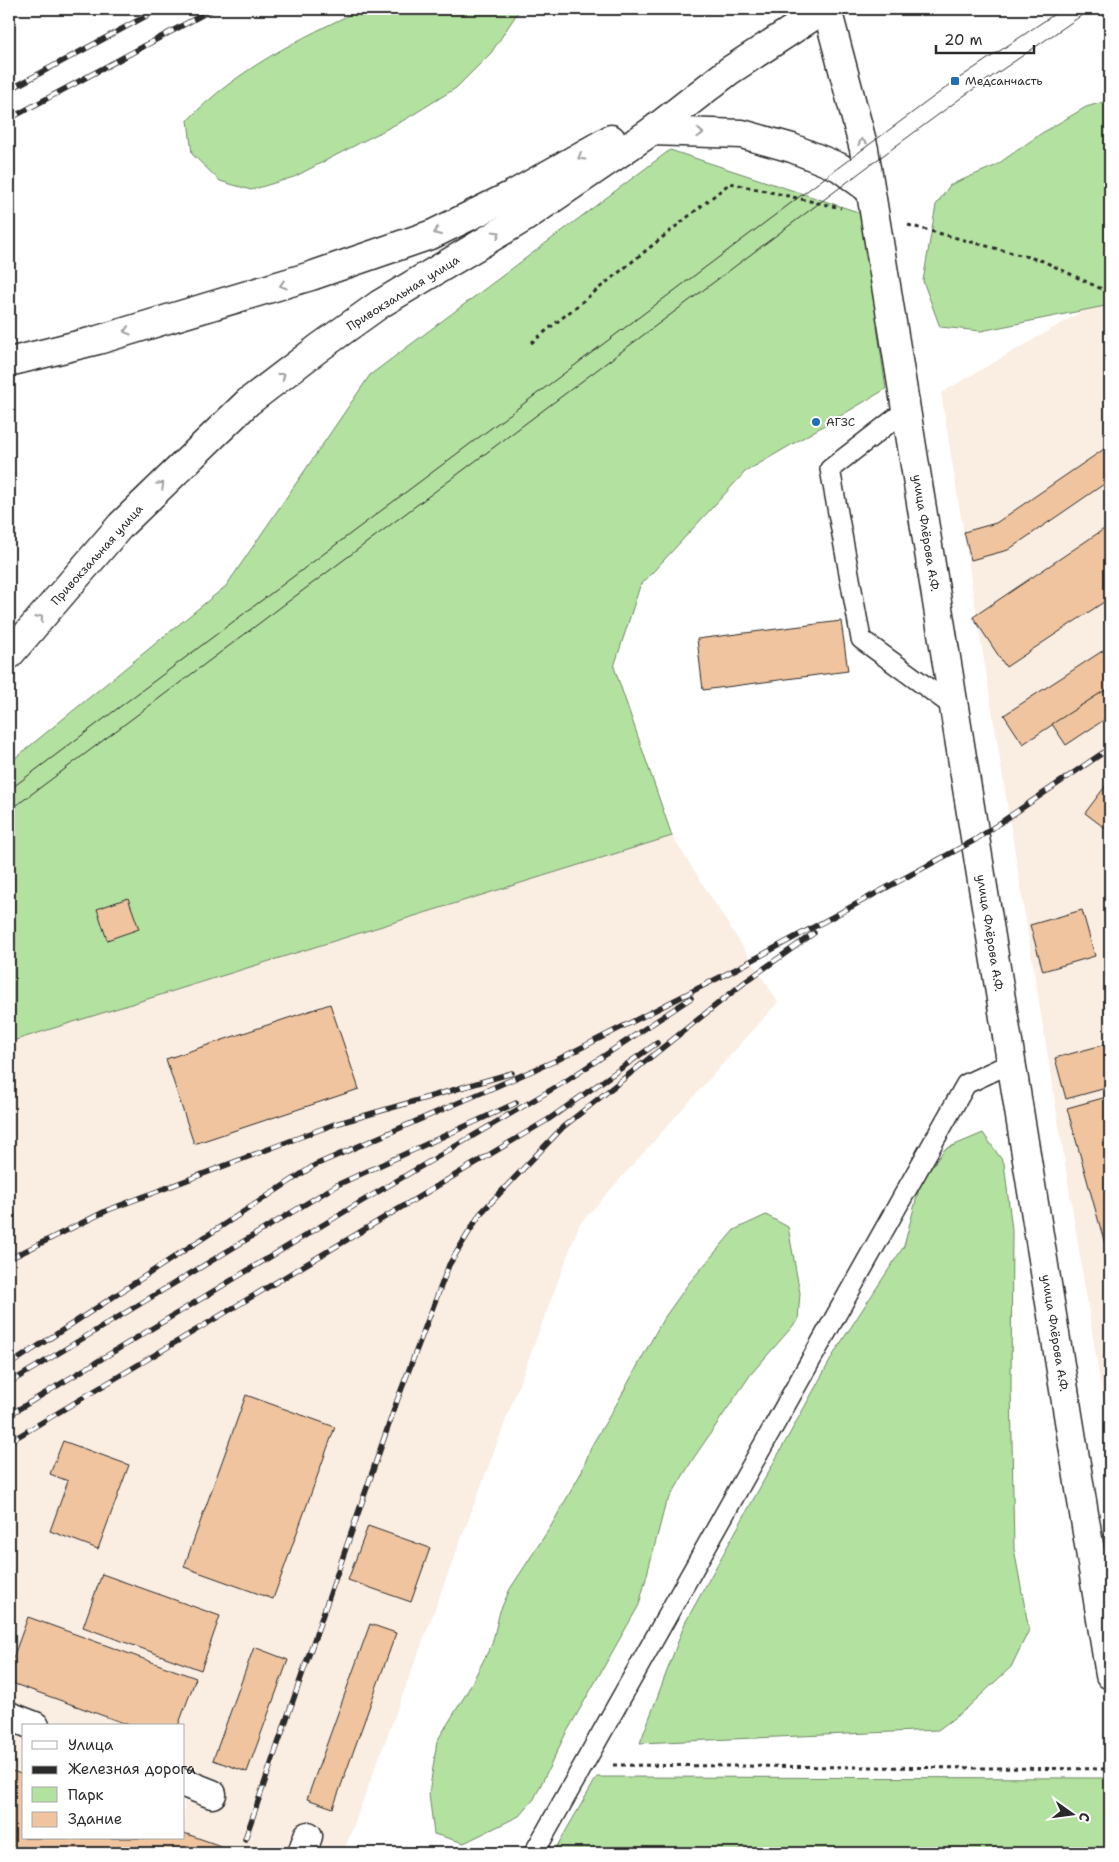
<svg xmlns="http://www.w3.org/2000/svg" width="1119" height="1862" viewBox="0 0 1119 1862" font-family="'Shantell Sans',sans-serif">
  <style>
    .built { fill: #faede2; fill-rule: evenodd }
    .green { fill: #b3e1a0; stroke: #6f8666 }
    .building { fill: #efc49f; stroke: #2b2b2b }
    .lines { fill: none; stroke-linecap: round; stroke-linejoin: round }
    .service-casing { stroke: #2b2b2b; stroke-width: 22 }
    .minor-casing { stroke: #2b2b2b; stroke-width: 31 }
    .tertiary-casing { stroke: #2b2b2b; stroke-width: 31 }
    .secondary-casing { stroke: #2b2b2b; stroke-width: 31 }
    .path { stroke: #2b2b2b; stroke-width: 3; stroke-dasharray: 4 4; stroke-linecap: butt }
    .service { stroke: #fff; stroke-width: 19 }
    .minor { stroke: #fff; stroke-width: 28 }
    .tertiary { stroke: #fff; stroke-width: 28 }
    .secondary { stroke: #fff; stroke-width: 28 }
    .tram { stroke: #2b2b2b; stroke-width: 1 }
    .rail-casing { stroke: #2b2b2b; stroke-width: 5.5 }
    .rail { stroke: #fff; stroke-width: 4; stroke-dasharray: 11; stroke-linecap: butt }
    .oneway { stroke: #a0a0a0 }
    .poi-dot { fill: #1f6fb2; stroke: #fff; stroke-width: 2 }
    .labels { text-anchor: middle; stroke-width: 4; stroke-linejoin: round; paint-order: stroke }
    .poi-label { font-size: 12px; fill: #2b2b2b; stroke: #fff; text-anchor: start }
    .street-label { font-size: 12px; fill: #2b2b2b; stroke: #fff }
  </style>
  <rect width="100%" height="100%" fill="#fff"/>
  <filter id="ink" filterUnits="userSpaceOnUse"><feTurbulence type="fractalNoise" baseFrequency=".02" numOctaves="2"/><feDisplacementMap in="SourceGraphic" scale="10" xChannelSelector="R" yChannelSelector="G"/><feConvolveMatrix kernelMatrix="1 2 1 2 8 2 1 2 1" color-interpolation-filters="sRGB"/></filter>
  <g filter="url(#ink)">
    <g class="built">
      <path d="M1102,300L1110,304V1443L941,393Z"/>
      <path d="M672,836L778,1002L579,1225L344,1851L362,1853H9V1042ZM24,1726H184V1838H24Z"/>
    </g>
    <g class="green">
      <path d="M362,9H520L491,53L456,88L406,119L294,177L251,190L220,181L192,154L188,120C236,70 300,38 362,9Z"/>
      <path d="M1110,100V305L981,331L940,327L923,281L936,205L950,185L995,166L1042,133L1086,107Z"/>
      <path d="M670,150L861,213L878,323L877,327L886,389L745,472L640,586L614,667L672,836L9,1042V763L226,586L370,375Z"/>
      <path d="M983,1133L1004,1163L1012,1230L1011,1386L1014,1549L1029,1630L1011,1667L966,1709L938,1730L640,1743L685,1623L836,1350L904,1246L921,1181L945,1149Z"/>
      <path d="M766,1215L788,1227L800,1293L798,1320L751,1374L693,1459L665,1506L639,1605L564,1737L534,1799L519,1816L464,1843L434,1834L429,1794L437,1741L466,1694L492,1644L500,1611L510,1589L551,1526L581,1473L592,1445L616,1405L662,1321L689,1283L734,1230Z"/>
      <path d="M597,1777L1110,1778V1853H553Z"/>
    </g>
    <g class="building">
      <path d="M1110,445V480L1008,550L971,560L964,532L996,523Z"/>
      <path d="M1110,525V598L1006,667L973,617Z"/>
      <path d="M841,621L848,671L703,690L697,639Z"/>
      <path d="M1110,646V687L1023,744L1004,715Z"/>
      <path d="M1110,687V716L1066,745L1052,724Z"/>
      <path d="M1110,780V832L1085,813Z"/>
      <path d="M128,898L139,929L107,940L97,909Z"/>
      <path d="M1082,910L1095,956L1043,971L1030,925Z"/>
      <path d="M330,1004L359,1089L194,1144L166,1059Z"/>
      <path d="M1110,1043V1087L1066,1099L1055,1058Z"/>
      <path d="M1110,1096V1262L1067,1108Z"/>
      <path d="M246,1395L335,1427L273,1599L184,1567Z"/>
      <path d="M63,1441L129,1465L98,1549L50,1531L68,1481L50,1474Z"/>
      <path d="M368,1526L430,1548L411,1602L348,1580Z"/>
      <path d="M102,1574L220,1616L201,1670L83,1627Z"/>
      <path d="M28,1617L196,1678L178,1726H132L9,1682V1669Z"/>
      <path d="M370,1624L396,1633L333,1808L307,1799Z"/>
      <path d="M254,1647L288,1660L247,1772L213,1760Z"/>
      <path d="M9,1770L24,1775V1838H184V1833L221,1846L218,1853H9Z"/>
    </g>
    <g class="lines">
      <defs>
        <g id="service">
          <path d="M906,410L830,469L861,639L954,707"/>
          <path d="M534,1853L966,1084L1011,1063"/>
        </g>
        <g id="minor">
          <path d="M9,1716L35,1726"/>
          <path d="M184,1783L212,1794"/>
          <path d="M302,1853L308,1836"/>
        </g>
        <g id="tertiary">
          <path d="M827,9L864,149L1110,1675"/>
          <path d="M652,131L742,134L792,148L839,167L870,190"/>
        </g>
        <g id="secondary">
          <path d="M9,362L98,340L311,276L433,234L514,194L611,139"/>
          <path d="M9,655L121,525L248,402L320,347L380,304L524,218L652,131L729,71L824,9"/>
        </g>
      </defs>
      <use href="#service" class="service-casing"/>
      <use href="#minor" class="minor-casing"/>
      <use href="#tertiary" class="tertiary-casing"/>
      <use href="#secondary" class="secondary-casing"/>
      <g class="path">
        <path d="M908,225L1043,261L1110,293"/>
        <path d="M531,343L730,183L841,208"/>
        <path d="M613,1765L1110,1769"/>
      </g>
      <use href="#service" class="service"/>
      <use href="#minor" class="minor"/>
      <use href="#tertiary" class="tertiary"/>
      <use href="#secondary" class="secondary"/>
      <g class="tram">
        <path d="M9,790L839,167L955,81L1062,9"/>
        <path d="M9,811L866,168L965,95L1091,9"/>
      </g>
      <defs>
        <g id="rail">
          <path d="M9,90L159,9"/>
          <path d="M9,119L213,9"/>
          <path d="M9,1259L108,1210L332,1125L512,1073"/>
          <path d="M9,1365L315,1165L557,1060L736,969L975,840L1110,748"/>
          <path d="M9,1383L337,1185L516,1103"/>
          <path d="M9,1415L359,1203L566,1081L691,998"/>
          <path d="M9,1442L549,1119L657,1043"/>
          <path d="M245,1839L397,1401L449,1265L480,1214L563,1127L745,982L814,933"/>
        </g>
      </defs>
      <use href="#rail" class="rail-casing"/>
      <use href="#rail" class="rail"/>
    </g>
    <defs><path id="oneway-chevron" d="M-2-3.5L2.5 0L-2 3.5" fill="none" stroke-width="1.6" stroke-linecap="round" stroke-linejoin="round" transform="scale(1.25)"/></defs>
    <g class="oneway">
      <use href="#oneway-chevron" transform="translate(700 133) rotate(2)"/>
      <use href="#oneway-chevron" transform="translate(862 142) rotate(-104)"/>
      <use href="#oneway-chevron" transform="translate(581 157) rotate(150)"/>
      <use href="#oneway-chevron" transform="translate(437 232) rotate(156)"/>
      <use href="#oneway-chevron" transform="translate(497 234) rotate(-31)"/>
      <use href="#oneway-chevron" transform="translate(283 285) rotate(163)"/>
      <use href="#oneway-chevron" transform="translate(127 331) rotate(163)"/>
      <use href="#oneway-chevron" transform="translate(282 376) rotate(-37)"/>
      <use href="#oneway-chevron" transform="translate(161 485) rotate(-45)"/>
      <use href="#oneway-chevron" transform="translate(40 618) rotate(-50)"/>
    </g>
  </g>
  <g class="poi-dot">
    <rect x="950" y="76" width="10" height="10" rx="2.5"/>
    <circle cx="816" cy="422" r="5"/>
  </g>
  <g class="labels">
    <g class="poi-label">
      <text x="965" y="85">Медсанчасть</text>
      <text x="826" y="426">АГЗС</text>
    </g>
    <g class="street-label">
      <text transform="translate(403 293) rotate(-32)" y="4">Привокзальная улица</text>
      <text transform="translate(926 533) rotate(81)" y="4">улица Флёрова А.Ф.</text>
      <text transform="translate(97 555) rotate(-48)" y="4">Привокзальная улица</text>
      <text transform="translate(990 933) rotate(81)" y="4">улица Флёрова А.Ф.</text>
      <text transform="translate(1055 1333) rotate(81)" y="4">улица Флёрова А.Ф.</text>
    </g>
  </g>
  <rect width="1119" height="1862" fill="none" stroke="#fff" stroke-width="30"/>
  <rect x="15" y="15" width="1089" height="1832" fill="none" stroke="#2b2b2b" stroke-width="2" filter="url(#ink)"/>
  <rect x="22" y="1724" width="162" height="115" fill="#ffffff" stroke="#aaaaaa"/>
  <rect x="32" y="1741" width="25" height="8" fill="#ffffff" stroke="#aaaaaa"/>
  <text x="68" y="1750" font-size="15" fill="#2b2b2b">Улица</text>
  <rect x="32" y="1766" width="25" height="8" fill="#2b2b2b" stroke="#aaaaaa"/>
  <text x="68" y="1774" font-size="15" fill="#2b2b2b">Железная дорога</text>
  <rect x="32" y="1787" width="25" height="15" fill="#b3e1a0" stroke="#aaaaaa"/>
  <text x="68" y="1800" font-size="15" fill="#2b2b2b">Парк</text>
  <rect x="32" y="1812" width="25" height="15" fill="#efc49f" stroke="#aaaaaa"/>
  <text x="68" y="1824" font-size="15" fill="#2b2b2b">Здание</text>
  <g transform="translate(1072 1814) rotate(104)" stroke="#ffffff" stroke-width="4" paint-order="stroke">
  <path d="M0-4L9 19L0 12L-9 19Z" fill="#2b2b2b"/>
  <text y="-8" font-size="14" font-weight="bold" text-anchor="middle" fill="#2b2b2b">С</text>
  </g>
  <path d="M936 45v8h98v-8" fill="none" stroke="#2b2b2b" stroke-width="2.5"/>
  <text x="944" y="45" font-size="15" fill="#2b2b2b" stroke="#ffffff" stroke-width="4" paint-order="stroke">20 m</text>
</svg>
